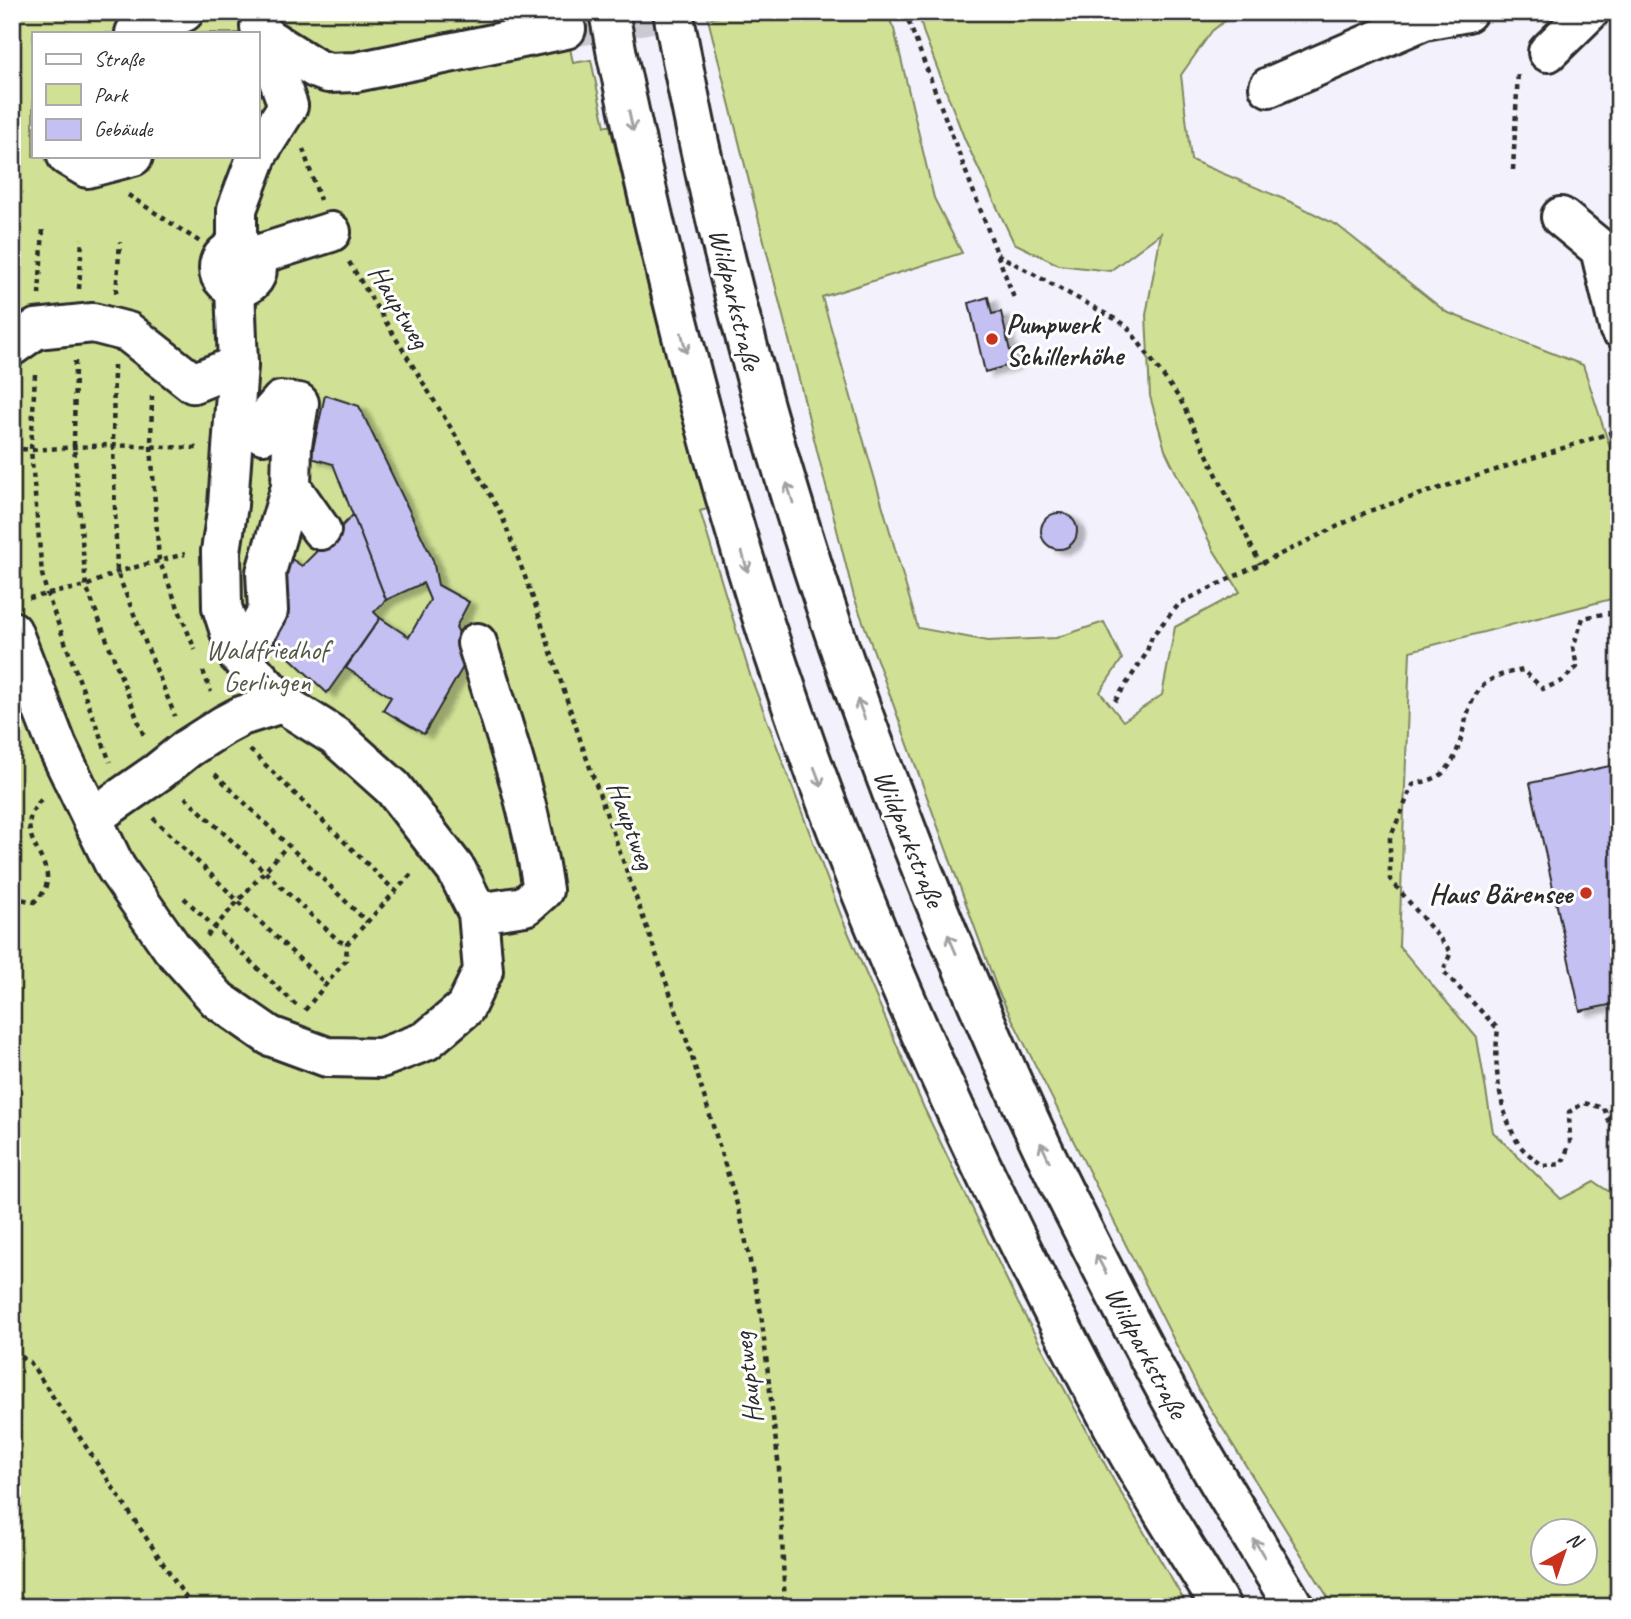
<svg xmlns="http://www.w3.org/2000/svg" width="1631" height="1619" viewBox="0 0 1631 1619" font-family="Caveat,sans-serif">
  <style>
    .green { fill: #d0e195; stroke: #7e8660; stroke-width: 2; fill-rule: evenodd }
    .building { fill: #c4c0f2; stroke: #2b2b2b; stroke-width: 2; filter: url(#shadow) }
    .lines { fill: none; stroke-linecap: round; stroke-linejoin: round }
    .minor-tunnel { stroke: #cbcad2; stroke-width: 38; stroke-dasharray: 38 19; stroke-linecap: butt }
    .minor-casing { stroke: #2b2b2b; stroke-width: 44 }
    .highway-casing { stroke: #2b2b2b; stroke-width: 44 }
    .path { stroke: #2b2b2b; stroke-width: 4.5; stroke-dasharray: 5 5; stroke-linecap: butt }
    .minor { stroke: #fff; stroke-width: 38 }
    .highway { stroke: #fff; stroke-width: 38 }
    .highway-bridge-casing { stroke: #2b2b2b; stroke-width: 44; stroke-linecap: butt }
    .highway-bridge { stroke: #fff; stroke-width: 38 }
    .oneway { stroke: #a0a0a0 }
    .poi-dot { fill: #c8321e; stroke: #fff; stroke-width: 2.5 }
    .labels { text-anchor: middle; stroke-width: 6; stroke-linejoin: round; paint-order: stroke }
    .street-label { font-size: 28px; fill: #2b2b2b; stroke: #fff }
    .poi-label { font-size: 28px; font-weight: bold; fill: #2b2b2b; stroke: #fff; text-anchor: start }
    .park-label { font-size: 28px; fill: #545846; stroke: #fff }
  </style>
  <defs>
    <filter id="shadow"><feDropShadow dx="8" dy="4.5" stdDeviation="2" flood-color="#0004"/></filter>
  </defs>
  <rect width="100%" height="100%" fill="#f3f2fc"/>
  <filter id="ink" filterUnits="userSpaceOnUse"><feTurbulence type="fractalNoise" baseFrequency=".0143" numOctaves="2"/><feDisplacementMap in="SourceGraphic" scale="14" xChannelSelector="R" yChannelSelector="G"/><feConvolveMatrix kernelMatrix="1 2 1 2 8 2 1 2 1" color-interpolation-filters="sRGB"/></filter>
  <g filter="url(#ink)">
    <g class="green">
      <path d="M12,12H563L573,63L591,60L605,126H610L649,292L707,509L700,511L751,678L842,918L924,1108L1018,1303L1114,1481L1188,1607H12ZM33,33H257V156H33Z"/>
      <path d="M736,12H886L894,29L934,198L962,253L822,297L918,628L988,641L1056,638L1104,622L1122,659L1100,692L1123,721L1162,695L1175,627L1240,592L1213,549L1165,450L1150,396L1146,315L1161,233L1110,271L1059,265L1014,243L965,140L923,31L919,12H1236L1212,31L1181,75L1191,160L1293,203L1337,225L1446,312L1583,365L1619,475V597L1410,651L1399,946L1477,1038L1493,1132L1561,1199L1594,1182L1619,1198V1607H1334L1200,1392L998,991L854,597L708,19ZM1544,1532H1586V1574H1544Z"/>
    </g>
    <g class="building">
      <path d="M988,297L992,314L1001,312L1013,364L985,372L969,303Z"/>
      <path d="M325,395L359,406L433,560L438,585L469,602L456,627L470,655L424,734L383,710L391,697L346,668L380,618L409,637L430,600L423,583L386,600L333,464L311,458Z"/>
      <circle cx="1059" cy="531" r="18"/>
      <path d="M353,515L386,600L374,612L380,618L327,693L268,637L280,632L287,556L302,566Z"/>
      <path d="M1619,764V1003L1580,1011L1530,783Z"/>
    </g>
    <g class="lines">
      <path class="minor-tunnel" d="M566,29L663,12"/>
      <defs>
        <g id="minor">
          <path d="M135,33L184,12"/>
          <path d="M264,36L315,68L328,73L356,72L566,29"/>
          <path d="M1548,52L1589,12"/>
          <path d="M1269,87L1424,20L1467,12"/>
          <path d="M257,155L288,106L260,27"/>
          <path d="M67,156L87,168L133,156"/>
          <path d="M1561,217L1600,249L1619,328"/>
          <path d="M237,248V209L257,156"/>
          <circle cx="238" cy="268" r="19"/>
          <path d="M254,256L331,232"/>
          <path d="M12,346L36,329L93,323L128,332L193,383L238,365"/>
          <path d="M263,434L267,417L281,401L299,403L292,445L291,487L321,530"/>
          <path d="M12,631L57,746L116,868L172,948L218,1000L270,1036L327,1057L381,1058L426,1041L465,1008L483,971L478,913L457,871L393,788L336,737L282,703L237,654L222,607L221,551L228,505L238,365L235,287"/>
          <path d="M477,643C502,724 531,805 543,890L525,906L478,913"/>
          <path d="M237,654L255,634L268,611L266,572L291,487"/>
          <path d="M92,818L158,772L188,748L224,725L241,716L282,703"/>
        </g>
        <g id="highway">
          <path d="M673,12C730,327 824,635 947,931C987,1026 1028,1122 1075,1214C1111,1286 1148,1359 1188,1429C1222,1489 1259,1547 1294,1607"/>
          <path d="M617,55C664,277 719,498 794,712C879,959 990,1196 1113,1426C1146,1488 1185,1547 1221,1607"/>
        </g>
      </defs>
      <use href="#minor" class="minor-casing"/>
      <use href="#highway" class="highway-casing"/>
      <g class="path">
        <path d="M905,12L1014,298"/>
        <path d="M303,149L320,200"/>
        <path d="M1513,170L1518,71"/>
        <path d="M128,195L200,242"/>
        <path d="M997,254L1126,325L1180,399L1260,564"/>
        <path d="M349,262L465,451L502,516L533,598L583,748L688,1044L740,1214L761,1313L779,1469L785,1607"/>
        <path d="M79,289L82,239"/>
        <path d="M116,293L120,242"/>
        <path d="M39,295L43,228"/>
        <path d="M75,361L74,447L86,586L144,736"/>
        <path d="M114,365L113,445L117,572L175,716"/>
        <path d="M35,374L31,450L42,574L47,594L110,762"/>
        <path d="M152,396L151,446L159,560L195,650"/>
        <path d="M12,448L31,450L108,445L197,448"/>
        <path d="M29,598L86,586L117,572L185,554"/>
        <path d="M1619,622L1608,613L1583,618L1573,647L1577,667L1562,681L1543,689L1523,670C1514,672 1504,673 1496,677C1457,695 1471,746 1443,773C1437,779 1422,782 1413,785L1390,838V879L1451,952L1443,971L1498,1029C1493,1066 1499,1110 1518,1143C1524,1152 1535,1159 1543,1166L1562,1164L1570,1142L1569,1112L1584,1103L1604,1108L1619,1147"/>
        <path d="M203,671L211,692"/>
        <path d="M1115,701L1146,654L1152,636L1180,603L1369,511L1619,430"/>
        <path d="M250,750L395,891"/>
        <path d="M215,774L367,922"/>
        <path d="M185,797L339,941L347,944"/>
        <path d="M153,818L239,902L326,984"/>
        <path d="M12,883L21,899L34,902C76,867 0,839 43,798"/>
        <path d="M184,898L297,1006"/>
        <path d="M207,936L288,845"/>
        <path d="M305,1010L346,960L347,944L414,871"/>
        <path d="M12,1351L30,1362L192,1607"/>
      </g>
      <use href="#minor" class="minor"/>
      <use href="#highway" class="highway"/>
      <defs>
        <path id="highway-bridge" d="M609,12L617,55"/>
      </defs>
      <use href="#highway-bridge" class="highway-bridge-casing"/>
      <use href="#highway-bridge" class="highway-bridge"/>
    </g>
    <defs><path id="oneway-shaft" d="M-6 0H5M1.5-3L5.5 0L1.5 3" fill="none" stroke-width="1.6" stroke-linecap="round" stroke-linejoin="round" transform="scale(1.75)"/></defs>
    <g class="oneway">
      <use href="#oneway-shaft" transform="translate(631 121) rotate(78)"/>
      <use href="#oneway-shaft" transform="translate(684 343) rotate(76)"/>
      <use href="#oneway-shaft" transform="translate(790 493) rotate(-107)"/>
      <use href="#oneway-shaft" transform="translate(745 562) rotate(74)"/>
      <use href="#oneway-shaft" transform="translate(861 709) rotate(-110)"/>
      <use href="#oneway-shaft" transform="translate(818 777) rotate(69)"/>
      <use href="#oneway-shaft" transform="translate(952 944) rotate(-113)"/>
      <use href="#oneway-shaft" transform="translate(1045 1152) rotate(-115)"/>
      <use href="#oneway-shaft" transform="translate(1101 1264) rotate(-118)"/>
      <use href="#oneway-shaft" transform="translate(1259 1548) rotate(-121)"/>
    </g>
  </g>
  <g class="poi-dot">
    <circle cx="992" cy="339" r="7"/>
    <circle cx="1586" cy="893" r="7"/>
  </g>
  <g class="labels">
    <g class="street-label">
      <text transform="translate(736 299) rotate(76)" y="10">Wildparkstraße</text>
      <text transform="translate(400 306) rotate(59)" y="10">Hauptweg</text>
      <text transform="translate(632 825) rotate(70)" y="10">Hauptweg</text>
      <text transform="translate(910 838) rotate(68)" y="10">Wildparkstraße</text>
      <text transform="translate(1147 1352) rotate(62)" y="10">Wildparkstraße</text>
      <text transform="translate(747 1378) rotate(-97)" y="10">Hauptweg</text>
    </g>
    <g class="poi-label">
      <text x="1006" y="333">Pumpwerk<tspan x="1006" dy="32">Schillerhöhe</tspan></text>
      <text x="1572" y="903" text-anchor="end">Haus Bärensee</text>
    </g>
    <g class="park-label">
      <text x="267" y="659">Waldfriedhof<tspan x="267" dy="32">Gerlingen</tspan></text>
    </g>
  </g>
  <rect width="1631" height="1619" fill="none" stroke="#fff" stroke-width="42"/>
  <rect x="21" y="21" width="1589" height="1577" fill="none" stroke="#2b2b2b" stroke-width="2.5" filter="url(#ink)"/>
  <rect x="32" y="32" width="228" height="126" fill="#ffffff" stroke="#aaaaaa" stroke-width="2"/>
  <rect x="46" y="54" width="35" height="10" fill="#ffffff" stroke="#aaaaaa" stroke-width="2"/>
  <text x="94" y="66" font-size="21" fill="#2b2b2b">Straße</text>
  <rect x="46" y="84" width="35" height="21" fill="#d0e195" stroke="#aaaaaa" stroke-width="2"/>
  <text x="94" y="102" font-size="21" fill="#2b2b2b">Park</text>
  <rect x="46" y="119" width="35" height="21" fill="#c4c0f2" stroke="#aaaaaa" stroke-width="2"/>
  <text x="94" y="136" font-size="21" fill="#2b2b2b">Gebäude</text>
  <g transform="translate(1564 1552) rotate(40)"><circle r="33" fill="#ffffff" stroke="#aaaaaa" stroke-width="2"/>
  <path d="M0-5L12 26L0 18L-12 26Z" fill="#c8321e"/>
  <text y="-10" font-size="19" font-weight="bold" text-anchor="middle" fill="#2b2b2b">N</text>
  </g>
</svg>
